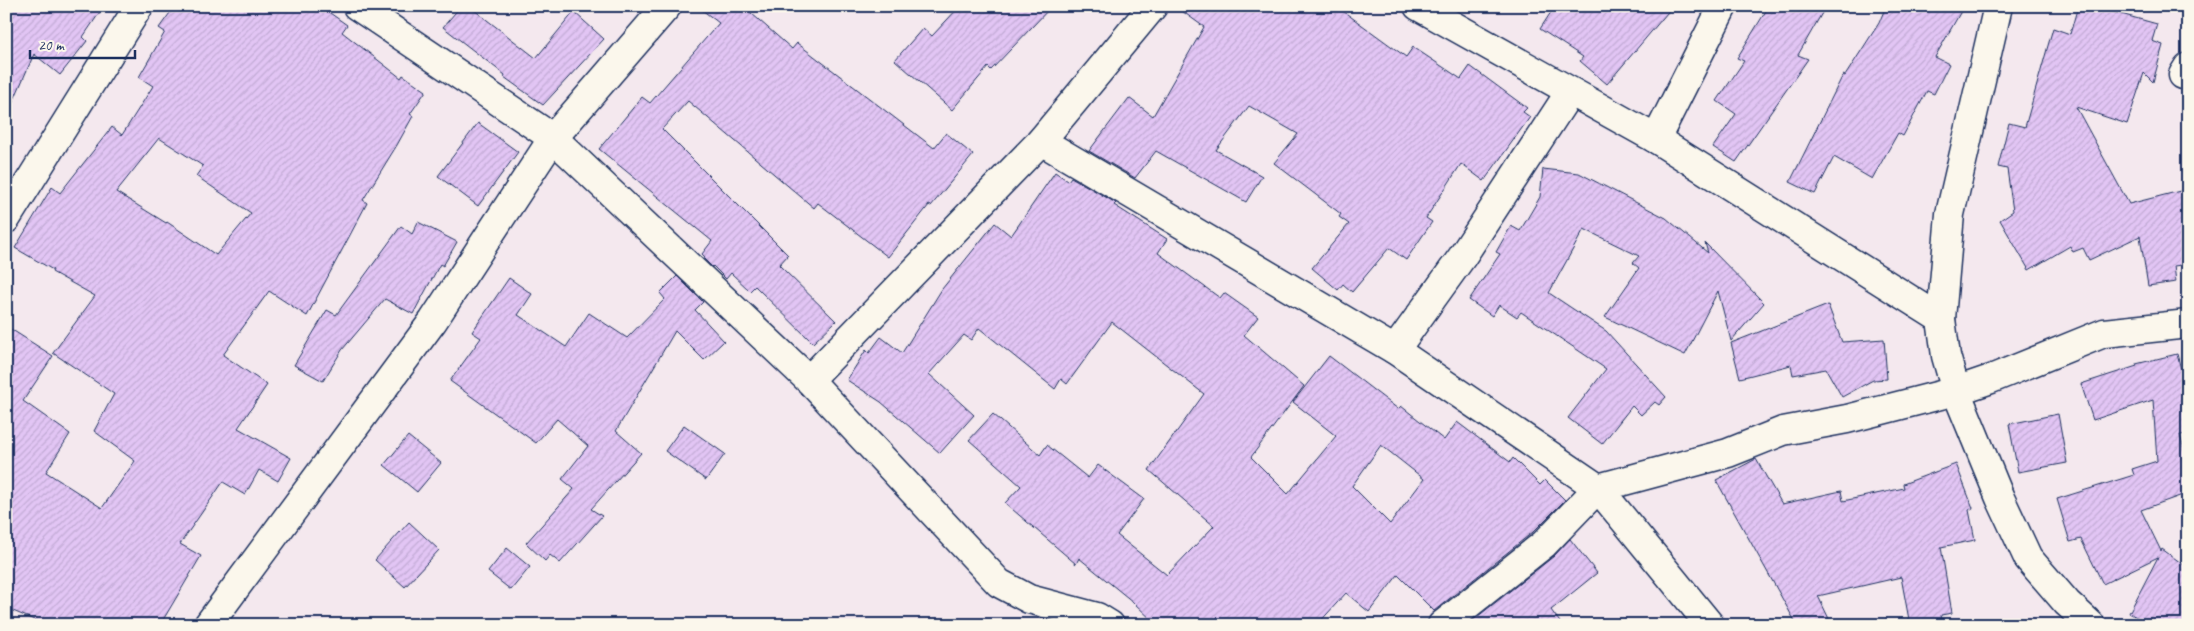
<svg xmlns="http://www.w3.org/2000/svg" width="2194" height="631" viewBox="0 0 2194 631" font-family="Caveat,sans-serif">
  <style>
    .building { fill: url(#building-hatch); stroke: #1b2f5e; fill-rule: evenodd }
    .lines { fill: none; stroke-linecap: round; stroke-linejoin: round }
    .street-casing { stroke: #1b2f5e; stroke-width: 31 }
    .street { stroke: #fbf7ec; stroke-width: 28 }
  </style>
  <defs>
    <pattern id="building-hatch" width="6" height="6" patternUnits="userSpaceOnUse" patternTransform="scale(1.25)"><rect width="6" height="6" fill="#e2c5f4"/><path d="M-1 1l2-2M0 6l6-6M5 7l2-2" fill="none" stroke="#c1aad4"/></pattern>
  </defs>
  <rect width="100%" height="100%" fill="#f4e8ee"/>
  <filter id="ink" filterUnits="userSpaceOnUse"><feTurbulence type="fractalNoise" baseFrequency=".02" numOctaves="2"/><feDisplacementMap in="SourceGraphic" scale="10" xChannelSelector="R" yChannelSelector="G"/><feConvolveMatrix kernelMatrix="1 2 1 2 8 2 1 2 1" color-interpolation-filters="sRGB"/></filter>
  <g filter="url(#ink)">
    <g class="building">
      <path d="M6,6H104L83,37L87,41L60,75L34,54L6,118Z"/>
      <path d="M175,6H320L347,25L342,32L401,78L403,75L426,91L410,114L413,116L397,145L363,200L367,203L307,316L269,291L223,355L267,385L238,428L291,458L278,481L259,470L245,495L223,482L180,544L201,556L160,625H46L6,608V326L53,356L23,401L70,434L46,472L102,508L135,461L94,431L114,394L53,353L95,296L52,272L53,270L15,248L52,187L60,193L112,127L122,135L153,86L139,77L165,32L159,28ZM159,138L203,166L196,176L251,213L216,255L167,222L166,223L116,192Z"/>
      <path d="M461,6H469L536,58L574,12L604,39L543,105L504,77L505,75L443,27Z"/>
      <path d="M697,6H743L792,49L797,43L934,148L946,133L973,155L931,206L929,205L888,257L818,203L814,208L688,101L662,129L788,255L779,265L836,321L813,343L755,286L750,291L731,273L726,279L713,266L712,267L704,259L705,257L702,254L712,241L599,149L642,97L650,103L719,23Z"/>
      <path d="M960,6H1052L991,70L988,67L952,110L895,60L923,28L932,36Z"/>
      <path d="M1175,6H1336L1406,57L1413,47L1461,79L1470,66L1527,108L1523,112L1530,117L1484,181L1461,164L1426,218L1432,222L1406,260L1389,248L1352,292L1343,284L1338,290L1312,268L1349,224L1339,217L1341,214L1274,163L1298,134L1249,106L1216,150L1262,176L1246,202L1156,151L1135,178L1089,151L1129,98L1153,116L1204,27Z"/>
      <path d="M1555,6H1673L1607,84L1580,61L1583,57L1540,29Z"/>
      <path d="M1769,6H1826L1798,55L1808,59L1736,162L1713,147L1736,114L1717,101L1744,61L1737,58Z"/>
      <path d="M1886,6H1964L1935,57L1949,64L1934,94L1927,91L1903,136L1898,133L1872,179L1834,157L1815,194L1790,182L1843,75L1845,76L1879,23Z"/>
      <path d="M2078,6H2111L2110,11L2157,24L2152,41L2163,45L2153,82L2144,73L2127,124L2076,107L2129,204L2188,189V264L2174,266L2176,282L2148,286L2140,236L2089,260L2083,248L2073,252L2070,246L2029,270L2000,220L2013,211L2007,169L1998,167L2009,123L2025,127L2053,28L2070,34Z"/>
      <path d="M478,123L518,152L478,206L438,176Z"/>
      <path d="M1543,169L1579,173L1666,218L1708,253L1705,243L1764,303L1731,341L1718,291L1685,355L1605,317L1639,268L1633,263L1639,256L1584,229L1549,293L1606,331L1666,397L1659,405L1655,402L1641,415L1632,406L1602,444L1568,418L1606,369L1521,312L1517,317L1499,305L1492,316L1469,300L1500,254L1496,252L1511,226L1520,231L1540,197Z"/>
      <path d="M1055,172L1068,181L1071,177L1116,203L1114,205L1167,239L1158,253L1220,298L1224,293L1258,317L1244,335L1304,386L1251,457L1288,494L1336,436L1293,402L1329,356L1398,409L1401,406L1444,440L1457,422L1510,462L1513,458L1540,485L1545,480L1565,500L1533,532L1434,611L1398,575L1369,612L1346,593L1317,625H1157L1133,602L1079,558L1076,564L1005,503L1021,486L969,440L993,414L1040,455L1047,445L1088,478L1098,465L1144,499L1117,535L1167,575L1214,526L1149,470L1204,394L1112,322L1067,384L1061,379L1055,389L979,328L971,340L964,335L929,374L974,415L940,453L881,402L847,380L866,350L869,353L881,337L902,353L942,289L995,223L1011,236ZM1381,445L1424,479L1390,524L1352,486Z"/>
      <path d="M418,222L457,242L443,266L440,264L413,314L385,299L342,350L323,381L294,365L327,310L336,315L401,226L412,234Z"/>
      <path d="M677,276L703,302L695,310L724,341L704,360L675,331L616,431L641,453L591,509L602,516L560,563L550,555L545,561L526,543L574,489L562,479L588,446L557,419L536,443L450,381L481,338L472,332L509,278L532,294L518,315L566,347L589,313L627,338L665,299L660,293Z"/>
      <path d="M1828,305L1842,342L1884,339L1887,379L1873,380L1842,397L1826,369L1793,375L1791,365L1740,378L1731,343Z"/>
      <path d="M2177,354L2183,377L2188,434L2180,435L2188,465V493L2141,510L2161,551L2162,549L2188,568V625H2151L2129,613L2158,557L2103,584L2081,539L2070,542L2057,499L2134,475L2132,469L2157,461L2153,400L2093,420L2081,384L2137,366L2136,364Z"/>
      <path d="M2058,414L2067,463L2018,472L2009,424Z"/>
      <path d="M684,425L725,454L706,480L665,451Z"/>
      <path d="M408,436L441,463L417,492L384,465Z"/>
      <path d="M1756,459L1782,504L1841,491L1843,501L1904,488L1903,484L1956,464L1973,508L1969,510L1975,540L1941,547L1952,613L1941,615L1943,625H1910L1901,577L1818,596L1832,625H1797L1716,480Z"/>
      <path d="M409,522L439,550L405,587L375,560Z"/>
      <path d="M1570,539L1597,573L1551,610L1562,625H1467L1554,556Z"/>
      <path d="M507,548L530,567L511,590L488,572Z"/>
    </g>
    <g class="lines">
      <defs>
        <g id="street">
          <path d="M357,6L553,138L809,380L999,583L1029,599L1097,617L1110,625"/>
          <path d="M1418,6L1656,139L1941,319"/>
          <path d="M1998,6L1950,214L1941,319L1946,356L1956,391L2000,498L2028,558L2067,603L2091,625"/>
          <path d="M2183,75L2188,67"/>
          <path d="M1656,139L1723,6"/>
          <path d="M1041,141L1395,350L1598,488L1710,625"/>
          <path d="M6,219L139,6"/>
          <path d="M1395,350L1462,257L1570,92"/>
          <path d="M809,380L1041,141L1153,6"/>
          <path d="M208,625L433,321L553,138L667,6"/>
          <path d="M1442,625L1544,544L1598,488L1728,453L1783,431L1847,419L1956,391L1991,379L2104,333L2188,324"/>
        </g>
      </defs>
      <use href="#street" class="street-casing"/>
      <use href="#street" class="street"/>
    </g>
  </g>
  <rect width="2194" height="631" fill="none" stroke="#fbf7ec" stroke-width="25"/>
  <rect x="12" y="12" width="2169" height="606" fill="none" stroke="#1b2f5e" stroke-width="2" filter="url(#ink)"/>
  <path d="M30 50v8h105v-8" fill="none" stroke="#1b2f5e" stroke-width="2.5"/>
  <text x="38" y="50" font-size="15" fill="#1b2f5e" stroke="#fbf7ec" stroke-width="4" paint-order="stroke">20 m</text>
</svg>
